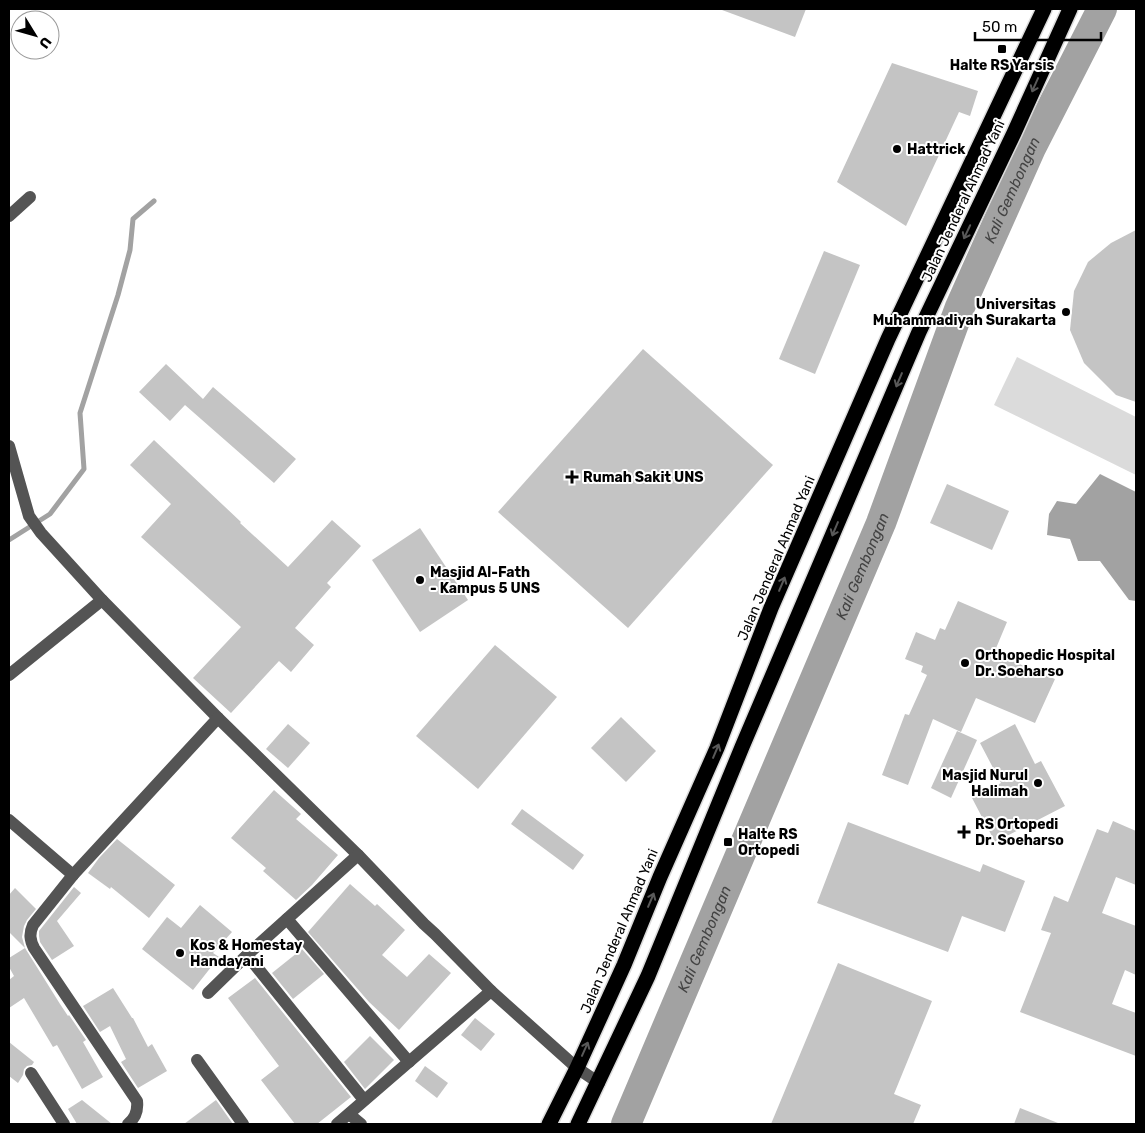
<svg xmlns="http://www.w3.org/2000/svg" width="1145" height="1133" viewBox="0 0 1145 1133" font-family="Rubik,sans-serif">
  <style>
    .green { fill: #dbdbdb }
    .water { fill: #a2a2a2 }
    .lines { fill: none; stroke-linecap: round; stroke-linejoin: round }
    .stream { stroke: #a2a2a2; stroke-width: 5 }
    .river { stroke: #a2a2a2; stroke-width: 30 }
    .building { fill: #c4c4c4 }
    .highway-casing { stroke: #dbdbdb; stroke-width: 18 }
    .minor { stroke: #545454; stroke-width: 12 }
    .highway { stroke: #000; stroke-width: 15 }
    .oneway { stroke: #595959 }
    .poi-dot { fill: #000; stroke: #fff; stroke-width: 2 }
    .labels { text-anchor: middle; stroke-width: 4; stroke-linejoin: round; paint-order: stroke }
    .poi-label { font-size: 14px; font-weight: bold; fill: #000; stroke: #fff; text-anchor: start }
    .street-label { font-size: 14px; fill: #000; stroke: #fff }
    .water-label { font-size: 15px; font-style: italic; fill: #434343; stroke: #fff }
  </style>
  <rect width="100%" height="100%" fill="#fff"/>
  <path class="green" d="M1017,357L1136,417V475L994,405Z"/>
  <path class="water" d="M1100,474L1136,492V601L1129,600L1100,561H1078L1070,539L1047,535L1049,514L1057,501L1076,504Z"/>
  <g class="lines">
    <path class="stream" d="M9,540L50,514L84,469L80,413L118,295L130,250L133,219L154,201"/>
    <path class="river" id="s1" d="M626,1124L881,523L960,307L1031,148L1102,9"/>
  </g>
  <g class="building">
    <path d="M722,9H806L795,37L722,10Z"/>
    <path d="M892,63L978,91L970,116L959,112L906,226L837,182Z"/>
    <path d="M1136,230V402L1116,395L1084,363L1070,330L1074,291L1088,262L1111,243Z"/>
    <path d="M824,251L860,265L815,374L779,359Z"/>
    <path d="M643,349L773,465L628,628L498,512Z"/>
    <path d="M166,364L203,399L213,387L296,459L274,483L185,405L170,421L139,392Z"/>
    <path d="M154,440L241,522L240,523L288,567L332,520L361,546L327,583L331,587L295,628L314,645L291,672L279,661L231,713L193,678L241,627L141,537L171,504L130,465Z"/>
    <path d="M947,484L1009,511L992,550L930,523Z"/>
    <path d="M420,528L468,600L420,632L372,560Z"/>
    <path d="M958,601L1007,622L994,653L1055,679L1035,723L976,698L961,732L933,719L908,785L882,775L905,714L909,715L927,675L921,672L923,666L905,659L916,632L935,640L940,628L945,630Z"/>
    <path d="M495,645L557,697L478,789L416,736Z"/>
    <path d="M621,717L656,751L626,782L591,748Z"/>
    <path d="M288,724L310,743L288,768L266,749Z"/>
    <path d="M1015,724L1035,764L1041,761L1065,806L995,842L972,798L1001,783L980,743Z"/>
    <path d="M957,731L977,740L951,798L931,788Z"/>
    <path d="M274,790L301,814L296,819L338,855L312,885L296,900L263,871L266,868L231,838Z"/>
    <path d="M522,809L584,855L573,870L511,824Z"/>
    <path d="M1113,821L1136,831V885L1116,877L1102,913L1136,926V975L1125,970L1112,1004L1136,1013V1056L1020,1012L1051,933L1041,930L1054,896L1068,902L1097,829L1108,833Z"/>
    <path d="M848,822L980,872L983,864L1025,881L1005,932L962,916L948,952L817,903Z"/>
    <path d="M117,839L175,885L149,918L111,887L110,889L88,873L99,858Z"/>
    <path d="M350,884L375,906L377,904L405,930L382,955L407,977L429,954L451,973L399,1030L369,1002L308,932Z"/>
    <path d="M74,887L81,893L57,921L74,946L52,960L40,942L39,936V931Z"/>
    <path d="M15,888L36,909L27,920L24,926L22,937L25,948L9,932V895Z"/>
    <path d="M200,905L232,932L213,953L219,957L193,990L142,949L167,917L181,928Z"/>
    <path d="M25,948L60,1004L68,1016L69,1015L86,1040L83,1042L103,1077L82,1089L57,1045L53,1047L24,998L9,1008V980L14,976L9,967V958Z"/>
    <path d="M302,949L324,974L293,999L272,973Z"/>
    <path d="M838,963L932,1001L894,1094L921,1105L913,1124H771Z"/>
    <path d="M255,978L351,1097L317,1124H295L261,1080L279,1066L228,998Z"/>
    <path d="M113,988L132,1018H133L148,1047L152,1044L167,1071L138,1088L121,1062L126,1059L110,1026L100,1032L83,1006Z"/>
    <path d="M475,1018L495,1034L481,1051L461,1035Z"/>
    <path d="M370,1036L394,1060L365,1089L344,1062Z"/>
    <path d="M9,1042L34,1062L32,1065L27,1066L24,1069L23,1075L18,1083L9,1076Z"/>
    <path d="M425,1066L448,1083L437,1098L415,1081Z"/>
    <path d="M82,1100L112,1124H77L68,1109Z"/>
    <path d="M216,1100L233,1124H184Z"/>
    <path d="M1020,1108L1058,1123V1124H1014Z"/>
  </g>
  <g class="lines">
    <defs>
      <g id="highway">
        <path d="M549,1124L577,1068L624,965L660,877L717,748L771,608L888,339L1044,9"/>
        <path d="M578,1124L648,976L742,747L919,332L1014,133L1070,9"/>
      </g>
    </defs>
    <use href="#highway" class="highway-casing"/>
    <g class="minor">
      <path d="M9,216L30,197"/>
      <path d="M9,446L29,516L41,533L102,600L218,718L358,855L424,924L435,934L491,991L577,1068L599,1083"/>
      <path d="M9,675L102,600"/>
      <path d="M9,820L73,875"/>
      <path d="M287,919L409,1062"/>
      <path d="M247,955L364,1100"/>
      <path d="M208,993L247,955L358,855"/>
      <path d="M197,1060L243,1124"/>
      <path d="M31,1073L64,1124"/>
      <path d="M349,1114L361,1124"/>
      <path d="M128,1124C136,1118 138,1110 137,1101L34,948C30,940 29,934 33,925L73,875L218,718"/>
      <path d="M337,1124L491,991"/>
    </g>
    <use href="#highway" class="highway"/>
  </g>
  <defs><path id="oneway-shaft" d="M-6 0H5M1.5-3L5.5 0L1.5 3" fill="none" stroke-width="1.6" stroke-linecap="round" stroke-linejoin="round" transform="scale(1.25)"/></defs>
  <g class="oneway">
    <use href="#oneway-shaft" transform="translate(1035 85) rotate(114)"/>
    <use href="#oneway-shaft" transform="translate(967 232) rotate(115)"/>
    <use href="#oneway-shaft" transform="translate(899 380) rotate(113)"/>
    <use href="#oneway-shaft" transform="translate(835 529) rotate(113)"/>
    <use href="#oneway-shaft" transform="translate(782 584) rotate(-67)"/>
    <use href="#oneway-shaft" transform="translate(716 751) rotate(-67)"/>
    <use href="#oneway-shaft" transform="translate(651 900) rotate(-67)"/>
    <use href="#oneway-shaft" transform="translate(585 1049) rotate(-66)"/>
  </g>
  <g class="poi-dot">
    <rect x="997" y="44" width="10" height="10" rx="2.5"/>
    <circle cx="897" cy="149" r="5"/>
    <circle cx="1066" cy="312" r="5"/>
    <path d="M569.5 469.5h5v5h5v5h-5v5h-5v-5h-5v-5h5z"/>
    <circle cx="420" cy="580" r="5"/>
    <circle cx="965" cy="663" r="5"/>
    <circle cx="1038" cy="783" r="5"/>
    <path d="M961.5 824.5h5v5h5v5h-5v5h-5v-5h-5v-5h5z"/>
    <rect x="723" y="837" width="10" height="10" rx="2.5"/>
    <circle cx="180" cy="953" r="5"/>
  </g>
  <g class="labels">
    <g class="poi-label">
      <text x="1002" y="70" text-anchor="middle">Halte RS Yarsis</text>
      <text x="907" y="154">Hattrick</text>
      <text x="1056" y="309" text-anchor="end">Universitas<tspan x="1056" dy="16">Muhammadiyah Surakarta</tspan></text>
      <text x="583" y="482">Rumah Sakit UNS</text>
      <text x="430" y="577">Masjid Al-Fath<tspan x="430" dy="16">- Kampus 5 UNS</tspan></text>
      <text x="975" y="660">Orthopedic Hospital<tspan x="975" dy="16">Dr. Soeharso</tspan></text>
      <text x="1028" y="780" text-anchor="end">Masjid Nurul<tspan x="1028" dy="16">Halimah</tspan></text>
      <text x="975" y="829">RS Ortopedi<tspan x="975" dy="16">Dr. Soeharso</tspan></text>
      <text x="738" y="839">Halte RS<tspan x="738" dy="16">Ortopedi</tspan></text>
      <text x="190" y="950">Kos &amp; Homestay<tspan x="190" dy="16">Handayani</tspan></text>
    </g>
    <g class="street-label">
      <text transform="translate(963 201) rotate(-65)" y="5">Jalan Jenderal Ahmad Yani</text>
      <text transform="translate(776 558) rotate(-67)" y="5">Jalan Jenderal Ahmad Yani</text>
      <text transform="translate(619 931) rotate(-67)" y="5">Jalan Jenderal Ahmad Yani</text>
    </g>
    <g class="water-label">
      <text dy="5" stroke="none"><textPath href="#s1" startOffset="1011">Kali Gembongan</textPath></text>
      <text dy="5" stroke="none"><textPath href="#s1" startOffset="606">Kali Gembongan</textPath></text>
      <text dy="5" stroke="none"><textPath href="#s1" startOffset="201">Kali Gembongan</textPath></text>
    </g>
  </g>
  <rect width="1145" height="1133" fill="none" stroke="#000000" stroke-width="20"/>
  <g transform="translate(35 35) rotate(127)"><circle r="24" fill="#ffffff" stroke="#999999"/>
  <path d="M0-4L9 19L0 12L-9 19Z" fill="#000000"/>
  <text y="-8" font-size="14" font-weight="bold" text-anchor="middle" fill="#000000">U</text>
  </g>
  <path d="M975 32v8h126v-8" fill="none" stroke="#000000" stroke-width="2.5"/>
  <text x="982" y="32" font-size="15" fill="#000000" stroke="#ffffff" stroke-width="4" paint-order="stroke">50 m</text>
</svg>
